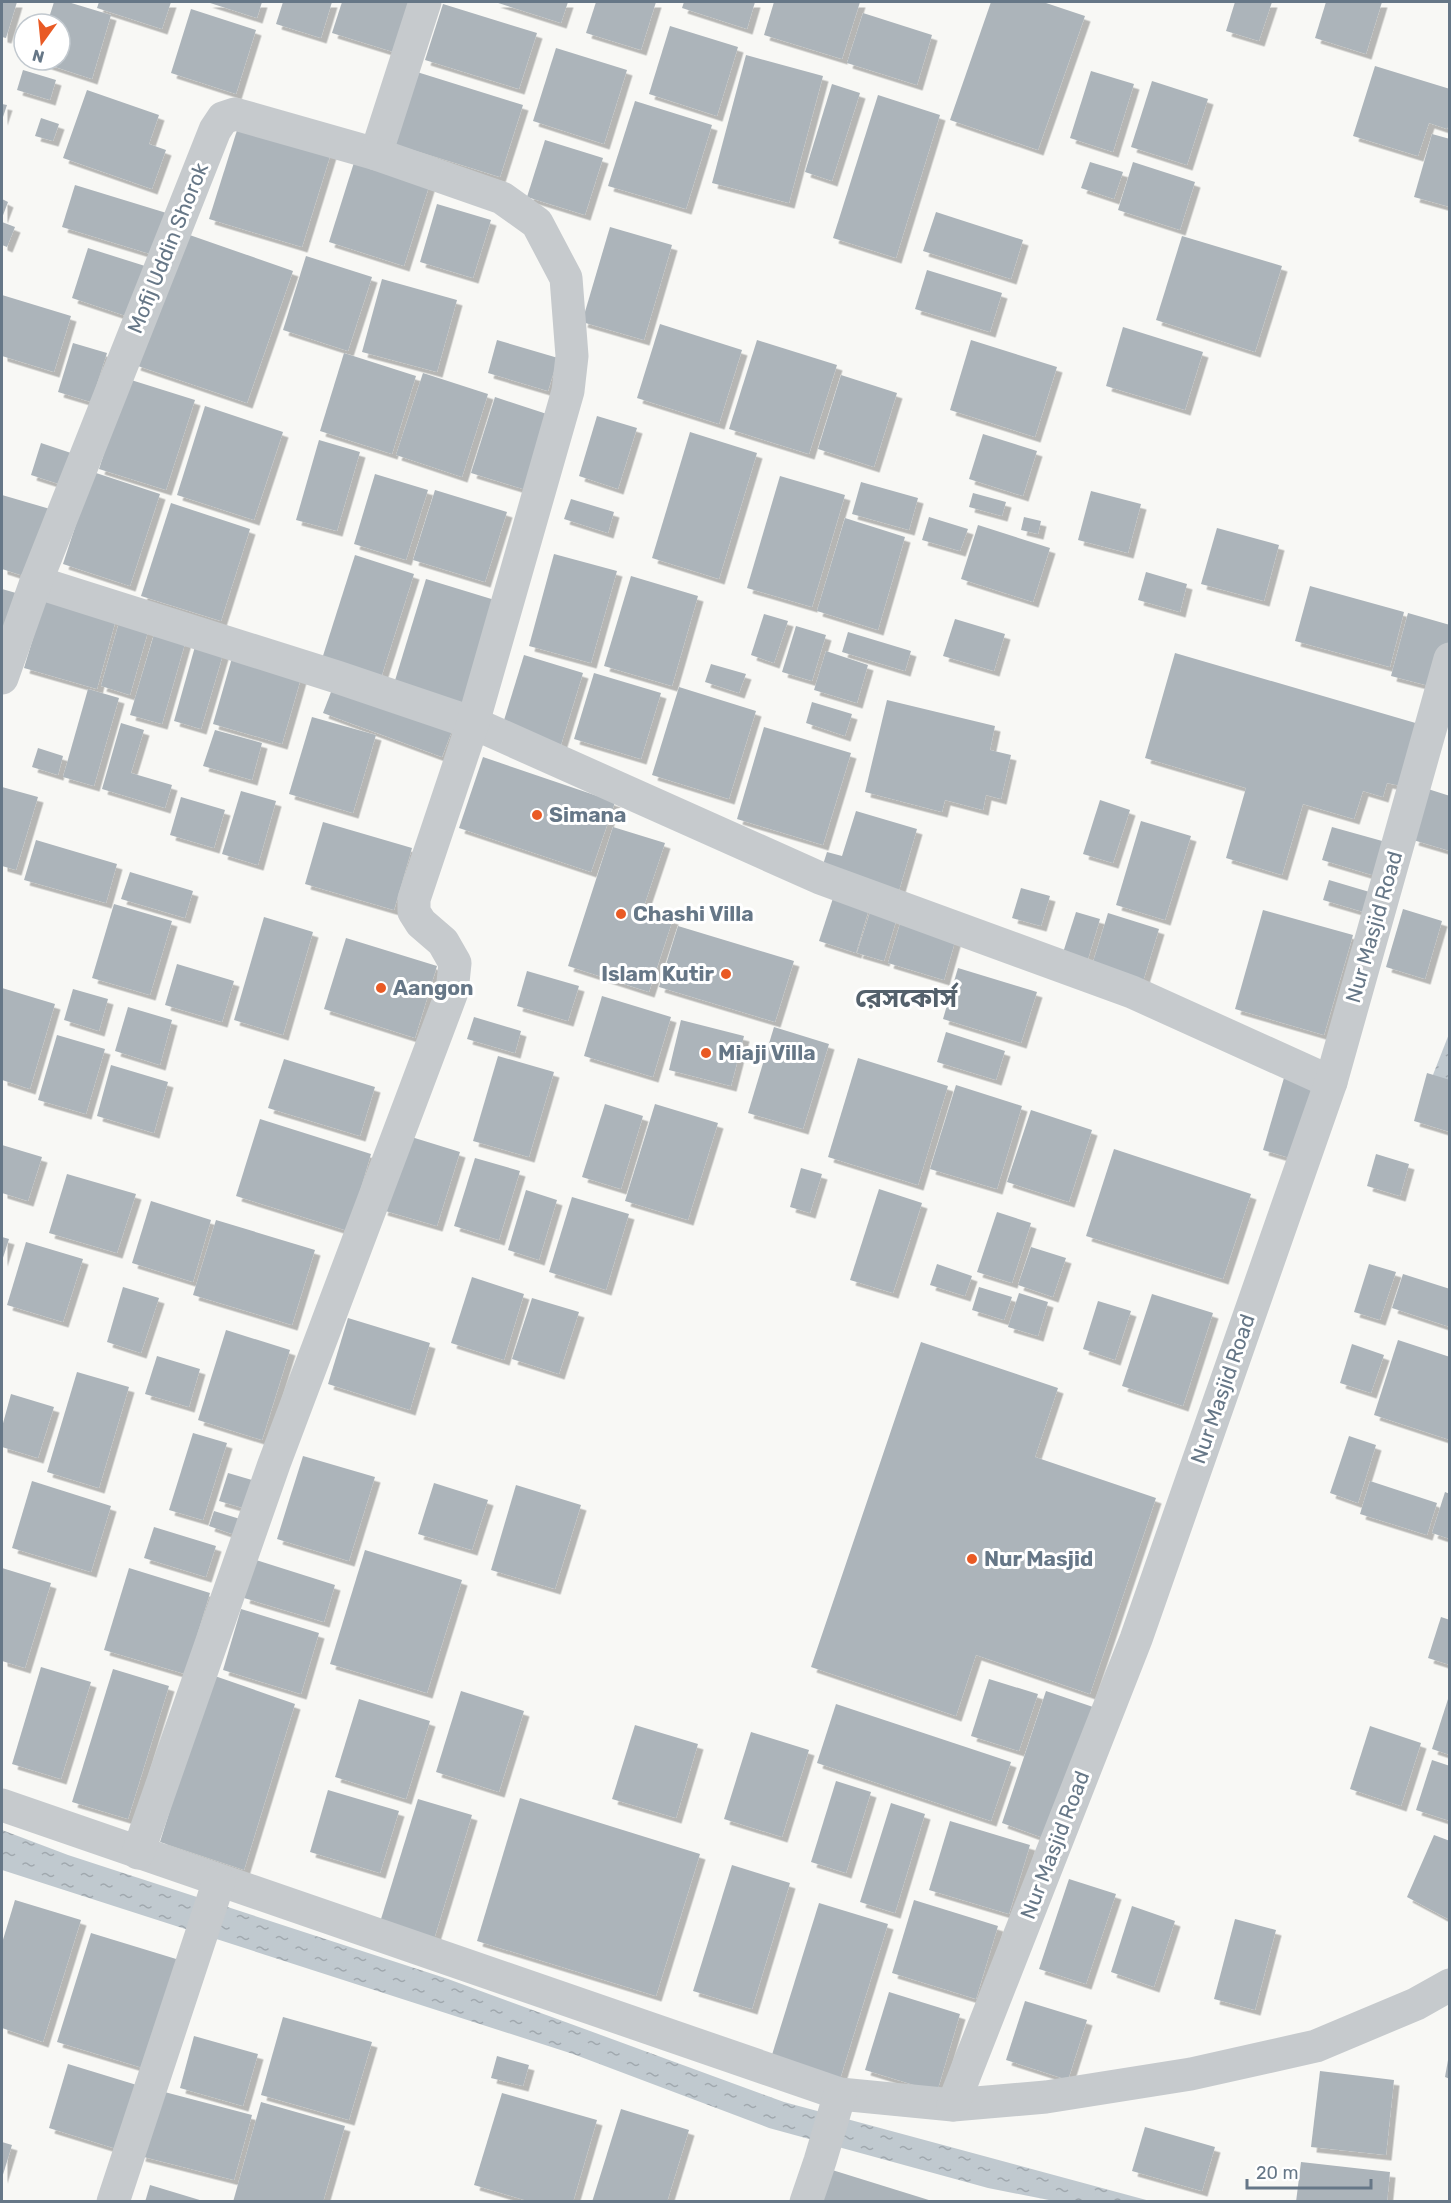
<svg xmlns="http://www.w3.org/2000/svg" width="1451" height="2203" viewBox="0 0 1451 2203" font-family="Rubik,'Noto Sans Bengali',sans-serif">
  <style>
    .water { fill: url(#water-ripples) }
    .building { fill: #acb4ba; filter: url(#shadow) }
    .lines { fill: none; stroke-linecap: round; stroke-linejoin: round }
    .street { stroke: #c6cacd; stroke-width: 33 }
    .poi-dot { fill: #e95a24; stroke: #fff; stroke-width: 2 }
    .labels { text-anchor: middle; stroke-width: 6; stroke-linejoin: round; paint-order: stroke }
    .street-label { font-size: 21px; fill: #667787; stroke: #fff }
    .poi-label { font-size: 21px; font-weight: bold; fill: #667787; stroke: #fff; text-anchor: start }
    .district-label { font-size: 27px; font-weight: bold; fill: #54616c; stroke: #fff }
  </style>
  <defs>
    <pattern id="water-ripples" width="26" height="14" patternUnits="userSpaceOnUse" patternTransform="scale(1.5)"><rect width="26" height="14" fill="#c0c9cf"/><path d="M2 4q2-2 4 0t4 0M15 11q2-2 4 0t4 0" fill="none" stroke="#a0a8ae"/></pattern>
    <filter id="shadow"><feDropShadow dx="5.5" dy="5.5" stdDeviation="0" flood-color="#0004"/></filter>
  </defs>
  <rect width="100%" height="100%" fill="#f8f8f5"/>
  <g class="water">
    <path d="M1449,1034V1131L1416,1118Z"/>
    <path d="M2,1830L68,1855L448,1979L784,2102L1150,2201H1054L988,2188L769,2128L573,2054L2,1870Z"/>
  </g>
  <g class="building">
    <path d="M2,2H17L6,38L2,37Z"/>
    <path d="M54,2H68L111,15L92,79L34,60H60V24H47Z"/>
    <path d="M99,2H171L162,29L97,8Z"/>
    <path d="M207,2H262L257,18Z"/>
    <path d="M283,2H332L321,38L276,24Z"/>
    <path d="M342,2H420L403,55L332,33Z"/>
    <path d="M495,2H568L561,23Z"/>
    <path d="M596,2H656L641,50L586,33Z"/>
    <path d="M684,2H755L747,29L682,8Z"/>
    <path d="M774,2H860L842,59L764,35Z"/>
    <path d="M991,2H1043L1085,16L1038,150L950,120Z"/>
    <path d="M1235,2H1272L1259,41L1226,31Z"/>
    <path d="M1326,2H1382L1366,54L1315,38Z"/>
    <path d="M443,4L537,33L519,89L425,60Z"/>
    <path d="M191,9L256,30L236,94L171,73Z"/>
    <path d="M863,13L932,35L917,85L847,63Z"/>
    <path d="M670,26L738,47L717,116L649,94Z"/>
    <path d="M556,48L627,70L604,144L533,121Z"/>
    <path d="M746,55L823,76L789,203L712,183Z"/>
    <path d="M1375,66L1450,89V123L1447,129L1429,123L1418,156L1353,136Z"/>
    <path d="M23,70L56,80L50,100L17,90Z"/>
    <path d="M1091,71L1134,84L1113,152L1070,138Z"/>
    <path d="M417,72L523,105L500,177L394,144Z"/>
    <path d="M1152,81L1208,99L1187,165L1131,147Z"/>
    <path d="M832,84L860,93L832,181L805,172Z"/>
    <path d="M87,90L159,115L149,144L166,150L152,189L63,158Z"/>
    <path d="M878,95L940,115L896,258L833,238Z"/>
    <path d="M635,101L712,125L686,209L608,186Z"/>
    <path d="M2,104L7,105L2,120Z"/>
    <path d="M41,118L59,124L53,141L35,136Z"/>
    <path d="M239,124L331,153L302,247L209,219Z"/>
    <path d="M1432,134L1450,139V207L1414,197Z"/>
    <path d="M545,140L603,158L585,215L527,197Z"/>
    <path d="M356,156L431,180L404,266L329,242Z"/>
    <path d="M1090,162L1123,172L1114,199L1081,188Z"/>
    <path d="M1133,162L1195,182L1180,230L1118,210Z"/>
    <path d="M75,185L173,215L160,257L62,227Z"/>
    <path d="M2,199L8,202L2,218Z"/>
    <path d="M437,204L491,220L473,278L420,262Z"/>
    <path d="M936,212L1023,240L1011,279L923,251Z"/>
    <path d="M2,222L15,227L7,247L2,245Z"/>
    <path d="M610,227L672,245L644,340L582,322Z"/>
    <path d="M181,232L293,271L247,403L135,365Z"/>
    <path d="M1182,236L1282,266L1255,352L1156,320Z"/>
    <path d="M88,248L145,266L129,317L72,298Z"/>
    <path d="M306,256L372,277L348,351L283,330Z"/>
    <path d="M927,270L1002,293L990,332L915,309Z"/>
    <path d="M382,279L457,300L437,372L362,352Z"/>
    <path d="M2,295L71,316L54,372L2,356Z"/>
    <path d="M660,324L742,350L719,424L637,398Z"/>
    <path d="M1123,327L1203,352L1185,410L1106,386Z"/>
    <path d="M497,340L558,358L548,391L488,373Z"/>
    <path d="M757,340L837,365L809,454L729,429Z"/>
    <path d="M971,340L1057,367L1035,437L950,410Z"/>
    <path d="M73,343L107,353L91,402L58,392Z"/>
    <path d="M344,353L416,376L392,454L320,431Z"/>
    <path d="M423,373L488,394L462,477L396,455Z"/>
    <path d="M841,375L897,393L874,467L818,449Z"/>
    <path d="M128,379L195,400L166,490L99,469Z"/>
    <path d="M495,397L556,417L533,492L471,473Z"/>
    <path d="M205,406L283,432L254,520L177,495Z"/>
    <path d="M597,416L637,428L618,489L579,476Z"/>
    <path d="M690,432L757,453L719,579L652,558Z"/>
    <path d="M983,434L1037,451L1023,496L969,479Z"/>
    <path d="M319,440L360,452L337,531L296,520Z"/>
    <path d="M41,443L71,453L62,485L31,475Z"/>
    <path d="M93,472L160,494L130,586L63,564Z"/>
    <path d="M375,474L428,490L406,560L354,544Z"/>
    <path d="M780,476L845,495L812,607L747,588Z"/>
    <path d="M861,482L918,498L909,530L852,514Z"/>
    <path d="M435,490L507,512L485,582L413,560Z"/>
    <path d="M1091,491L1141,504L1128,553L1078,540Z"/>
    <path d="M973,493L1006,502L1002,516L969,507Z"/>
    <path d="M2,495L50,509L30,578L2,569Z"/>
    <path d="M571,499L614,512L608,533L564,519Z"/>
    <path d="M171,503L250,529L221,621L141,596Z"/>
    <path d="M929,517L968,529L960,551L922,540Z"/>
    <path d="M1024,517L1041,521L1038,534L1021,530Z"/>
    <path d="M845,518L905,537L878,630L817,611Z"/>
    <path d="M978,525L1050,548L1033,602L961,579Z"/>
    <path d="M1217,528L1279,545L1264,601L1201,584Z"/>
    <path d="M554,554L617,571L591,663L529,646Z"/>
    <path d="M355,555L414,574L380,681L321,662Z"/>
    <path d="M1146,572L1187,584L1180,612L1138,600Z"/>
    <path d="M631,576L698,596L672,686L604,666Z"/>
    <path d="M426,579L498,601L465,709L393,687Z"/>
    <path d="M1310,586L1404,612L1390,667L1295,641Z"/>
    <path d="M2,589L23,595L2,665Z"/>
    <path d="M47,592L118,612L97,689L24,668Z"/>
    <path d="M1408,613L1450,625V643L1437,688L1391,676Z"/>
    <path d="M764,614L788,621L774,663L751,655Z"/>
    <path d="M120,619L149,628L130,695L101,686Z"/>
    <path d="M955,619L1005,634L994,671L943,656Z"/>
    <path d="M796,626L826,635L812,681L782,672Z"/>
    <path d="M155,631L186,640L162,724L130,715Z"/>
    <path d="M848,632L911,651L905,671L842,652Z"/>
    <path d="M196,643L224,651L201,729L174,721Z"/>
    <path d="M234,651L303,671L282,744L213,724Z"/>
    <path d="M826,651L868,665L857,703L814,690Z"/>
    <path d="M1175,653L1419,724L1401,786L1387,783L1383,797L1363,791L1354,819L1303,804L1282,875L1226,858L1246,788L1145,758Z"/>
    <path d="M524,655L583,673L560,748L501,730Z"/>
    <path d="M711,664L746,674L739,693L705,682Z"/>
    <path d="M594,673L661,693L641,759L574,739Z"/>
    <path d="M336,679L455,723L442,757L323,713Z"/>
    <path d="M679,687L756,711L729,799L652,775Z"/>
    <path d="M88,689L119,698L94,786L63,777Z"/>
    <path d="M887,700L995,726L990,750L1011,755L1001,799L986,795L983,810L945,800L942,812L865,792Z"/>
    <path d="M812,702L852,714L845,736L806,723Z"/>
    <path d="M312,717L376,735L353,813L289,794Z"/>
    <path d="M121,723L144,730L131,773L172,785L165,808L102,789Z"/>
    <path d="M764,727L851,753L823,845L737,819Z"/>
    <path d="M215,730L262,743L252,780L203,766Z"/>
    <path d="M38,748L63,756L58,775L32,767Z"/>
    <path d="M483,757L615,802L591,872L459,828Z"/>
    <path d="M2,787L38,797L16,870L2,866Z"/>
    <path d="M1428,789L1450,796V851L1413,840Z"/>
    <path d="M241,791L276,801L258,865L222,854Z"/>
    <path d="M181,797L225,810L214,848L170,835Z"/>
    <path d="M1100,800L1130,810L1113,863L1083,854Z"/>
    <path d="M856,811L917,829L898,894L821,871L827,852L842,856Z"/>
    <path d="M1141,821L1191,836L1165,920L1116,905Z"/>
    <path d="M323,822L412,848L394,910L305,884Z"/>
    <path d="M613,827L665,843L643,909L673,919L649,992L568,966Z"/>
    <path d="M1332,827L1393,844L1382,878L1322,860Z"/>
    <path d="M36,840L117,864L106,903L24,880Z"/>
    <path d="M130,872L193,891L185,918L121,899Z"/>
    <path d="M1329,880L1383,896L1377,916L1323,900Z"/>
    <path d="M1021,888L1050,896L1041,926L1012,918Z"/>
    <path d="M835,892L871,902L856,953L819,941Z"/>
    <path d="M873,903L899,911L884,961L857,953Z"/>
    <path d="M114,904L172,921L150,995L92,978Z"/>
    <path d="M1403,909L1442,921L1425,979L1386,967Z"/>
    <path d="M1263,910L1353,935L1324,1035L1235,1009Z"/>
    <path d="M1076,912L1100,919L1085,969L1060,962Z"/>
    <path d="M1108,913L1159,929L1141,988L1090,972Z"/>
    <path d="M903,914L958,931L944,980L888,963Z"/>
    <path d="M264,917L313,932L283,1035L234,1020Z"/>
    <path d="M678,926L794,961L775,1022L659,987Z"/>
    <path d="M346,938L437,966L415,1038L324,1009Z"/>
    <path d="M177,964L234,981L222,1022L165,1005Z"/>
    <path d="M958,968L1037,992L1021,1043L943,1019Z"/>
    <path d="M527,971L579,986L568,1021L517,1006Z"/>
    <path d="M2,988L55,1004L30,1089L2,1080Z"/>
    <path d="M73,989L108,999L99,1031L64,1020Z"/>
    <path d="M602,996L671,1017L653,1077L584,1056Z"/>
    <path d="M128,1007L172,1020L160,1065L115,1051Z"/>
    <path d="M474,1017L521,1031L515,1053L467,1039Z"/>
    <path d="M681,1020L744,1036L731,1086L669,1070Z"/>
    <path d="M774,1027L829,1044L803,1129L748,1113Z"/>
    <path d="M946,1032L1005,1051L996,1080L937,1062Z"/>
    <path d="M57,1035L105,1049L86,1114L38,1100Z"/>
    <path d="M498,1056L554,1072L529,1157L473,1141Z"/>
    <path d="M858,1058L948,1086L918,1185L828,1157Z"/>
    <path d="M284,1059L375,1087L360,1136L268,1108Z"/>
    <path d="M111,1065L168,1082L154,1133L97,1116Z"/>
    <path d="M1286,1071L1324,1082L1300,1161L1263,1150Z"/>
    <path d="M1427,1073L1450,1080V1132L1414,1121Z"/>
    <path d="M956,1085L1022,1106L997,1189L930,1169Z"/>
    <path d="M605,1104L643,1116L621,1189L582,1177Z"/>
    <path d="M655,1104L718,1123L688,1220L625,1201Z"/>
    <path d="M1031,1110L1092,1130L1069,1202L1007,1182Z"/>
    <path d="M260,1119L371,1154L348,1231L236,1196Z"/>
    <path d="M405,1135L460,1152L437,1226L382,1210Z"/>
    <path d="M2,1145L42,1157L28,1201L2,1193Z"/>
    <path d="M1114,1149L1251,1194L1223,1279L1086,1236Z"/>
    <path d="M1376,1154L1409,1164L1400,1196L1367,1186Z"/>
    <path d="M475,1158L520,1171L499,1240L454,1226Z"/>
    <path d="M801,1168L822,1174L810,1213L790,1207Z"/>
    <path d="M67,1174L136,1194L117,1253L49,1233Z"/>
    <path d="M879,1189L922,1203L893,1293L850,1280Z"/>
    <path d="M526,1190L557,1200L539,1260L508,1250Z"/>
    <path d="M572,1197L629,1214L606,1290L549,1272Z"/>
    <path d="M151,1201L211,1220L193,1282L132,1263Z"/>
    <path d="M997,1212L1031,1223L1012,1283L977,1272Z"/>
    <path d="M216,1220L315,1250L292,1325L193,1295Z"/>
    <path d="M2,1237L9,1239L2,1261Z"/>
    <path d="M26,1242L83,1259L63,1322L7,1305Z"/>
    <path d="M1031,1247L1066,1258L1053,1297L1018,1285Z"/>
    <path d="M937,1264L972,1276L965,1296L930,1285Z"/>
    <path d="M1369,1264L1396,1272L1380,1320L1354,1312Z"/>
    <path d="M1403,1274L1450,1289V1327L1392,1308Z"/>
    <path d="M472,1277L524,1294L504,1360L451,1343Z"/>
    <path d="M123,1287L159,1298L141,1353L107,1342Z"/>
    <path d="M979,1287L1012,1297L1004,1320L972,1310Z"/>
    <path d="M1019,1293L1048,1302L1038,1336L1008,1327Z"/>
    <path d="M1152,1294L1213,1313L1183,1406L1122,1386Z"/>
    <path d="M532,1298L579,1312L559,1374L512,1359Z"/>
    <path d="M1098,1301L1131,1311L1115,1360L1083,1349Z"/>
    <path d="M348,1318L430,1343L410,1410L328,1384Z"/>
    <path d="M226,1330L290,1350L262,1440L198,1420Z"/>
    <path d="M1398,1340L1450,1357V1440L1374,1415Z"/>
    <path d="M921,1342L1058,1388L1035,1457L1156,1498L1090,1694L976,1655L956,1716L811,1667Z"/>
    <path d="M1352,1344L1384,1355L1371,1393L1340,1383Z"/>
    <path d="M157,1356L200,1369L189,1407L145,1394Z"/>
    <path d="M77,1372L129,1387L99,1488L47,1472Z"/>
    <path d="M11,1394L54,1407L38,1458L2,1447V1427Z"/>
    <path d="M193,1433L227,1443L203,1520L169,1510Z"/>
    <path d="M1349,1436L1376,1445L1358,1503L1330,1493Z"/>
    <path d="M303,1456L375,1477L349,1561L277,1539Z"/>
    <path d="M228,1473L252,1480L243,1508L219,1501Z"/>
    <path d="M32,1481L111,1506L91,1572L12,1548Z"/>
    <path d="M1370,1481L1437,1503L1427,1535L1360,1514Z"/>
    <path d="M434,1483L488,1500L472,1550L418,1534Z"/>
    <path d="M516,1485L581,1505L555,1589L491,1570Z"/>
    <path d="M1445,1492L1450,1494V1539L1432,1533Z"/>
    <path d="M214,1511L240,1519L235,1535L209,1526Z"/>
    <path d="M154,1527L216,1546L206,1577L144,1558Z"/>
    <path d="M365,1550L462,1580L427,1693L330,1664Z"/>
    <path d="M256,1560L335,1585L324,1622L244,1598Z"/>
    <path d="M2,1568L51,1583L25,1668L2,1661Z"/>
    <path d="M129,1568L210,1593L185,1674L104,1650Z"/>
    <path d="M241,1609L319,1633L301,1694L223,1670Z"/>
    <path d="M1441,1617L1450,1620V1665L1428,1658Z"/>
    <path d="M41,1667L91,1682L61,1779L12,1764Z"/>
    <path d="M113,1669L169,1686L128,1819L72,1802Z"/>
    <path d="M212,1675L295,1704L244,1870L160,1842Z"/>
    <path d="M989,1679L1038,1694L1019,1751L971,1736Z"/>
    <path d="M461,1691L524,1711L499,1792L436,1772Z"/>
    <path d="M1046,1691L1093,1707L1049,1840L1002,1823Z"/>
    <path d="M1449,1696H1450V1755L1432,1749Z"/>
    <path d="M359,1699L430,1721L406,1799L335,1777Z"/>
    <path d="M836,1704L1011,1762L991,1821L817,1763Z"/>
    <path d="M635,1725L698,1744L676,1818L612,1799Z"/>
    <path d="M1370,1726L1421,1743L1401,1806L1350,1789Z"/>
    <path d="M751,1732L809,1750L782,1837L724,1819Z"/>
    <path d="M1432,1760L1450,1766V1821L1416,1810Z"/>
    <path d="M836,1781L871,1792L846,1873L811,1862Z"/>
    <path d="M328,1790L399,1811L380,1873L310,1852Z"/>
    <path d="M520,1798L700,1854L656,1996L477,1941Z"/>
    <path d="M418,1799L472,1815L431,1949L377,1932Z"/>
    <path d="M891,1803L925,1814L895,1913L860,1902Z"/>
    <path d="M950,1821L1030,1845L1009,1914L929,1890Z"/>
    <path d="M1434,1835L1450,1841V1920L1407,1897Z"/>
    <path d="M732,1865L790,1883L752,2009L693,1991Z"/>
    <path d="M1069,1879L1116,1894L1086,1984L1039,1969Z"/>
    <path d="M15,1900L81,1920L43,2042L2,2028V1943Z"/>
    <path d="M914,1900L998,1926L976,1999L892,1973Z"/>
    <path d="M819,1903L888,1924L840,2079L771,2058Z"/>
    <path d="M1132,1906L1175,1921L1154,1987L1111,1972Z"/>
    <path d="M1235,1919L1276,1930L1255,2010L1214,1999Z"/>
    <path d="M91,1933L186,1962L153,2071L57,2042Z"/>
    <path d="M889,1992L960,2014L937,2092L865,2070Z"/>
    <path d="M1025,2001L1087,2020L1068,2080L1006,2060Z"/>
    <path d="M283,2017L372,2042L349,2120L261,2095Z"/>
    <path d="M194,2036L258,2054L243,2106L180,2088Z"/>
    <path d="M497,2056L529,2065L523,2086L491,2078Z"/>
    <path d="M1448,2060H1450V2079L1445,2077Z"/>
    <path d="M68,2064L140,2086L120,2150L49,2128Z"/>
    <path d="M1320,2071L1394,2080L1386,2155L1311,2147Z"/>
    <path d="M157,2090L252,2115L234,2180L140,2156Z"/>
    <path d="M502,2093L597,2120L573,2202H531L474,2185Z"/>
    <path d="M261,2102L345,2126L323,2202H233Z"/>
    <path d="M621,2109L689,2130L667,2202H592Z"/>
    <path d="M1145,2127L1215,2147L1202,2191L1132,2171Z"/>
    <path d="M2,2142L12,2145L2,2178Z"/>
    <path d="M1301,2162L1390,2172L1387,2202H1296Z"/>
    <path d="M829,2169L932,2201V2202H819Z"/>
    <path d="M150,2185L203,2201V2202H145Z"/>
  </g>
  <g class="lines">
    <g class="street">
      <path d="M36,582L337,677L473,723L820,878L1132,992L1331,1082"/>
      <path d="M2,678L36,582L215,130L223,118L235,114L376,154L425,2"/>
      <path d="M2,1805L840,2094L953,2105L1046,2097L1191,2074L1316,2046L1416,2004L1450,1985"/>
      <path d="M138,1853L274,1464L452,992L455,963L443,942L421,923L414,912V899L473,723L568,391L572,356L566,278L537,223L502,198L376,154"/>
      <path d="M953,2105L1136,1639L1331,1082L1450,659"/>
      <path d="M113,2202L219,1881"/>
      <path d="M806,2202L820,2161L840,2094"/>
    </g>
  </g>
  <g class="poi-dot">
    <circle cx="537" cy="815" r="6"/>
    <circle cx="621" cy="914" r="6"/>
    <circle cx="726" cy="974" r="6"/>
    <circle cx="381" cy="988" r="6"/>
    <circle cx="706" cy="1053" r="6"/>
    <circle cx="972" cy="1559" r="6"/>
  </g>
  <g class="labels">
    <g class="street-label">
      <text transform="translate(168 248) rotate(-68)" y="7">Mofij Uddin Shorok</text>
      <text transform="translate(1374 927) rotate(-74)" y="7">Nur Masjid Road</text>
      <text transform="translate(1223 1389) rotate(-71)" y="7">Nur Masjid Road</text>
      <text transform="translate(1055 1845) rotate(-69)" y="7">Nur Masjid Road</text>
    </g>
    <g class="poi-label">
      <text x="549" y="822">Simana</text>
      <text x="633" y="921">Chashi Villa</text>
      <text x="714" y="981" text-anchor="end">Islam Kutir</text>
      <text x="393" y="995">Aangon</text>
      <text x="718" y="1060">Miaji Villa</text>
      <text x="984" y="1566">Nur Masjid</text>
    </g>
    <g class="district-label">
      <text x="906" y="1007">রেসকোর্স</text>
    </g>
  </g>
  <rect width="1451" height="2203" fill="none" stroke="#667787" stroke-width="6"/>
  <g transform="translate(42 42) rotate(195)"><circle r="28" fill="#ffffff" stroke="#c2c9cf" stroke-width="1.5"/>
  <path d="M0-4.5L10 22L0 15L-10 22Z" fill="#e95a24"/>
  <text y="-9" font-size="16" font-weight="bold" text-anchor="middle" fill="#667787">N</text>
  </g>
  <path d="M1247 2179v9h124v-9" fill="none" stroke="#667787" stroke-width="3"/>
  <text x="1256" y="2179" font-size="18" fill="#667787" stroke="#ffffff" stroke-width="4.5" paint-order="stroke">20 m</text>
</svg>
